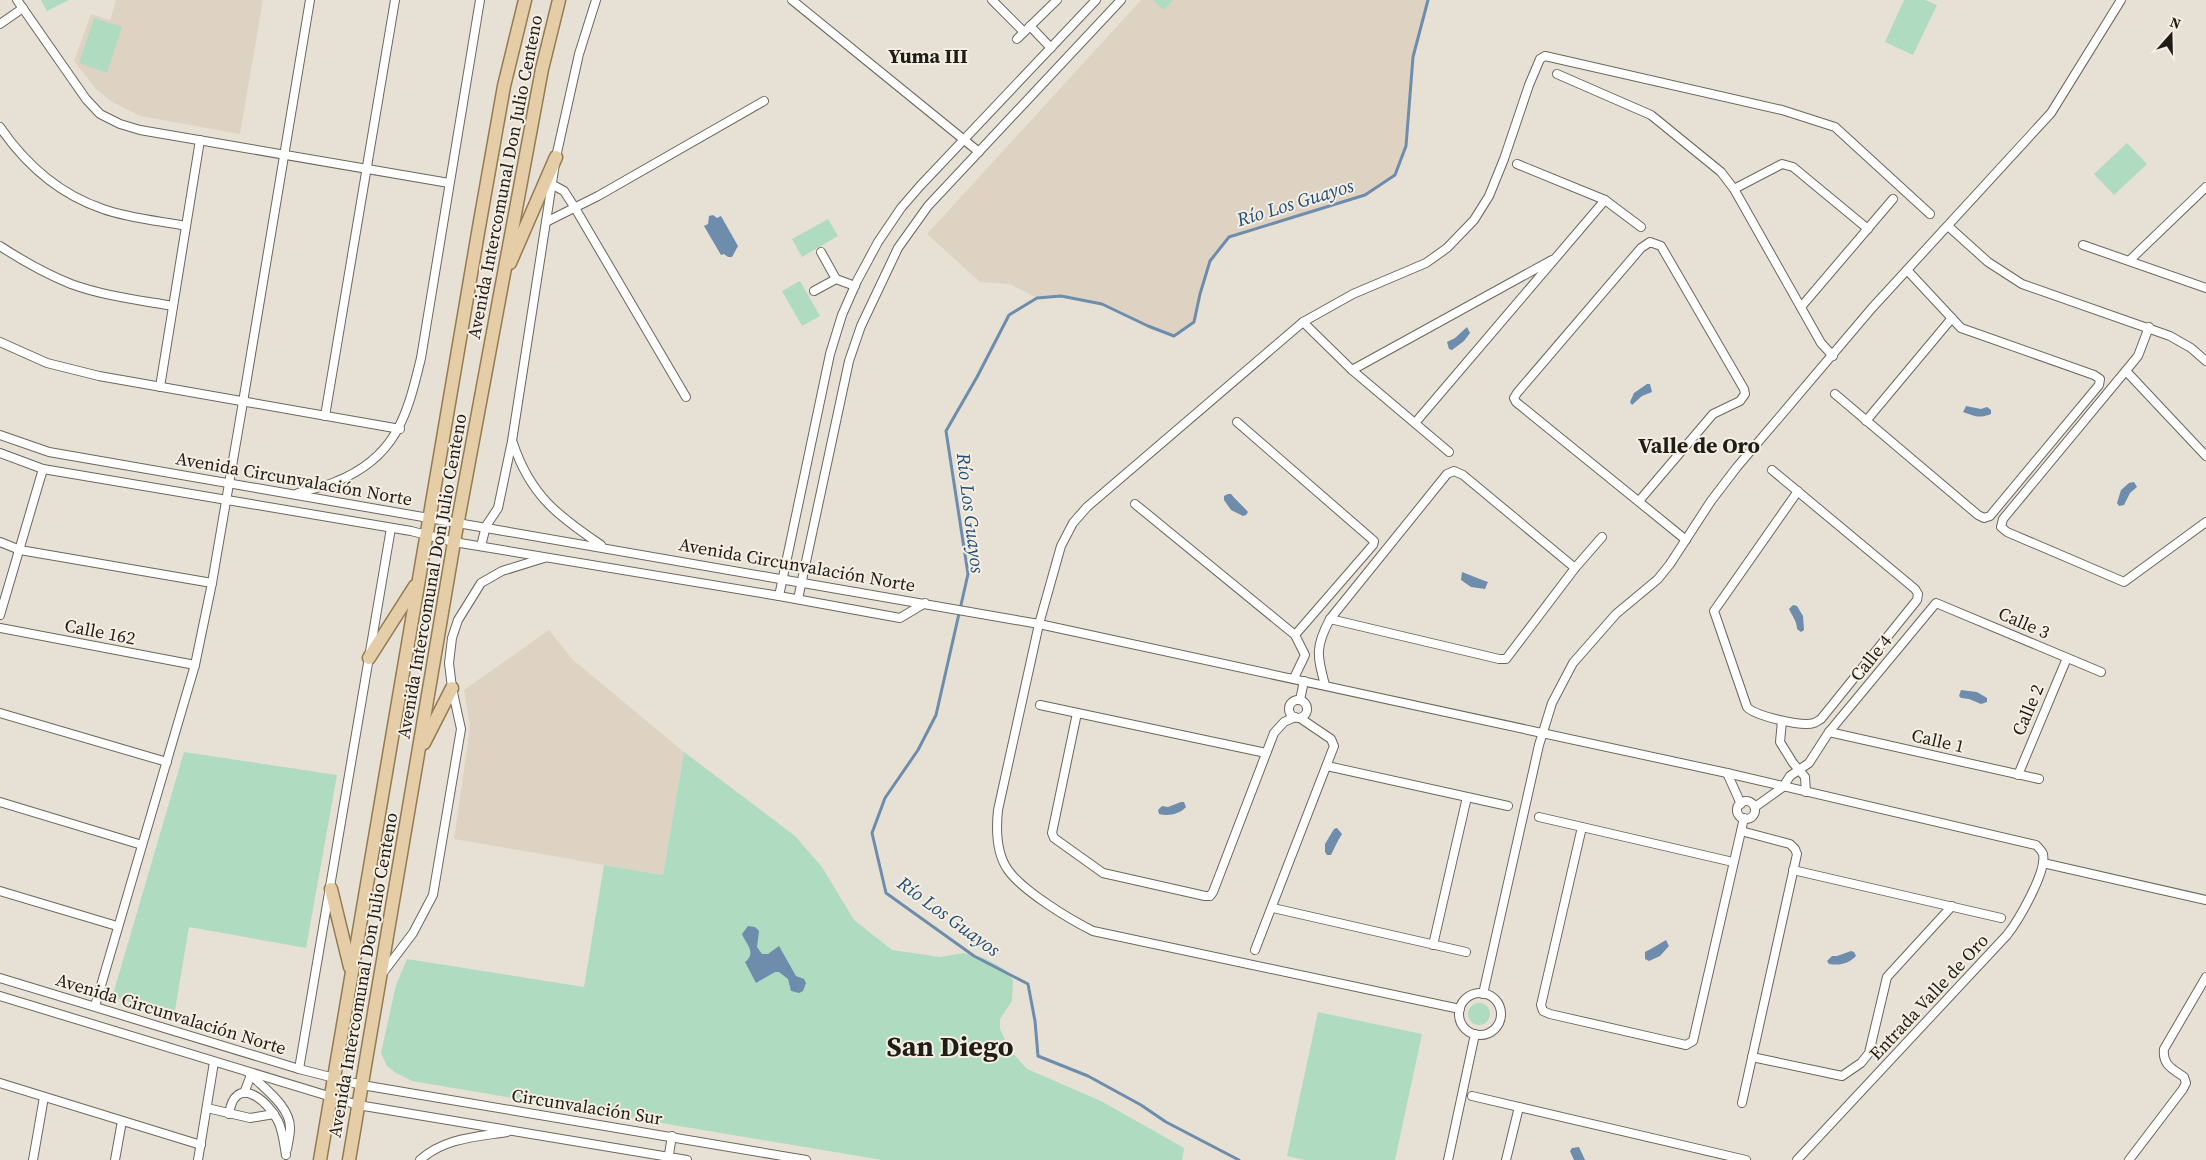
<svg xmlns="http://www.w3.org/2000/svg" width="2206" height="1160" viewBox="0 0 2206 1160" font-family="'Source Serif 4',serif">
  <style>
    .built { fill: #ded3c2 }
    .green { fill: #afdbc1 }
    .water { fill: #6e8cac }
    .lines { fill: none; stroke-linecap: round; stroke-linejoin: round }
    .stream { stroke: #6e8cac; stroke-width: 3 }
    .minor-casing { stroke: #6c665c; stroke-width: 10 }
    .primary-casing { stroke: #947a50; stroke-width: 15 }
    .minor { stroke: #fff; stroke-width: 8 }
    .primary { stroke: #e5cda8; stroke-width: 12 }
    .labels { text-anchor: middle; stroke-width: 4; stroke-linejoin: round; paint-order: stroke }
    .street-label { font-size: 18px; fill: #201d19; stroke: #f5eee2 }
    .water-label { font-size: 19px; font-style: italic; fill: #204e7a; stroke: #f5eee2 }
    .quarter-label { font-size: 20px; font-weight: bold; fill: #201d19; stroke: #f5eee2 }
    .district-label { font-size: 22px; font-weight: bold; fill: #201d19; stroke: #f5eee2 }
    .town-label { font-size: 28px; font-weight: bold; fill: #201d19; stroke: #f5eee2 }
  </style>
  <rect width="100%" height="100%" fill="#e7e1d5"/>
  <g class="built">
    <path d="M116,0H263L240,134L140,116L112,102L97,90L74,61L91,14L110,20Z"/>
    <path d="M1141,0H1428L1413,57L1406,146L1395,175L1365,195L1229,237L1210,261L1201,286L1194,322L1174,336L1148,326L1119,310L1091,300L1061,296L1037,298L1010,284L980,282L927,234Z"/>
    <path d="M549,630L573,660L684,752L663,875L454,839L470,727L464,690Z"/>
  </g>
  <g class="green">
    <path d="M41,0H69L47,11Z"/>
    <path d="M1153,0H1173L1163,10Z"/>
    <path d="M1904,0H1925L1937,5L1913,55L1885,42Z"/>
    <path d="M94,18L122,27L107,73L79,63Z"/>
    <path d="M2127,143L2147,164L2114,195L2094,174Z"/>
    <path d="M828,219L838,236L802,257L792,239Z"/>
    <path d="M800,281L820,316L802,326L782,291Z"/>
    <path d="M184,752L337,775L306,948L189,927L174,1016L114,997V991Z"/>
    <path d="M684,752L795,836L822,867L854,920L892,950L940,957L963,953L984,958L1004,969L1013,980L1012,1001L1000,1019V1029L1010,1050L1027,1069L1101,1101L1184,1148L1182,1160H882L412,1081L396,1073L387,1066L381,1053L396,985L407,959L584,987L604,865L663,875Z"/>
    <circle cx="1479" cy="1014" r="11"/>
    <path d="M1318,1012L1422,1034L1395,1160H1305L1287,1156Z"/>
  </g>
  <g class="water">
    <path d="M713,215L717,218L721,216L738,246L732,257H728L724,254L721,255L704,226L708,224L709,216Z"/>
    <path d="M1467,327L1470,333L1464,341L1452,350L1449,349L1447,342L1455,338Z"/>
    <path d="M1647,384H1650L1652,392L1642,396L1632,405L1630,402L1634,393Z"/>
    <path d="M1966,406L1981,409L1987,407L1991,410V414C1978,419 1975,416 1963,412Z"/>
    <path d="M2134,482L2137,487L2130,493L2124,505L2119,506L2117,503L2121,490L2129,483Z"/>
    <path d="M1228,494H1231C1237,501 1243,506 1248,512L1246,515L1243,516L1231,510L1224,500V496Z"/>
    <path d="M1462,572L1485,581L1488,582L1485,589L1471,587L1461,580Z"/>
    <path d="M1793,605L1797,606L1803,616L1804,630L1801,632L1797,629C1797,621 1792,616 1789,609Z"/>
    <path d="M1961,690L1977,692L1987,698V702L1981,704L1969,699L1961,698L1959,696Z"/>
    <path d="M1181,802H1184L1186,807C1179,815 1167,816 1159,814L1158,810L1162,806L1168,807Z"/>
    <path d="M1337,828L1342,834C1337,842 1334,849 1331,855H1327L1325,852V844L1334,829Z"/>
    <path d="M748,926L755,927L759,931L757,947L762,954H768L779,946L796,976L804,979L806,983L803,991L799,993L791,991L788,979L779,972H775L756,983L745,962C757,953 746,944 742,934Z"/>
    <path d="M1666,940L1669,946L1660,956L1649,961L1645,959V952C1653,948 1659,944 1666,940Z"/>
    <path d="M1851,951L1854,952L1856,956C1849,963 1841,966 1829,964L1827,961L1832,956H1837Z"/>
    <path d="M1579,1147L1585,1160H1574L1570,1151L1572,1148Z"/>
  </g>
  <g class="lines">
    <path class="stream" d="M1239,1160L1166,1122L1141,1105L1088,1076L1038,1056L1035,1021L1028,984L974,956L886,893L872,833L885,798L918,750L936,715L968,574L946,431L977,377L1009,315L1037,298L1061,296L1102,304L1148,326L1174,336L1194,322L1200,294L1210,261L1229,237L1365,195L1395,175L1406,146L1413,57L1428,0"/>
    <defs>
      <g id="minor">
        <path d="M17,0L86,99L100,114L120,124L140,130L449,183"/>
        <path d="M792,0L979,152"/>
        <path d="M992,0L1024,32"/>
        <path d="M0,24L23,8"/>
        <path d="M1030,26L1051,48"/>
        <path d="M1017,39L1057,0"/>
        <path d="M1557,74L1651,115L1721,172L1734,189L1821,343L1833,356"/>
        <path d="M0,127C26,165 59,194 103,209C128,218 160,221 186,226"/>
        <path d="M1517,164L1605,200L1641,227"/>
        <path d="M553,185L564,191L575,208L686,397"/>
        <path d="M1734,189L1782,164L1793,167L1868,229"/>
        <path d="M548,221L598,196L764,101"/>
        <path d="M1948,226L1988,262L2022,284L2170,336L2191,348L2206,361"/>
        <path d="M2083,245L2206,288"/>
        <path d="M0,246C23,261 46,274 71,284C104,296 139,300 173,306"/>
        <path d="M821,252L836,279L855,286"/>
        <path d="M2130,260L2206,187"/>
        <path d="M814,291L836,279"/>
        <path d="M1801,307L1893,199"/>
        <path d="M1303,322L1352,370L1449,452"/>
        <path d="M2149,327L2138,356L2003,519L2001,527L2007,532L2124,582L2206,522"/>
        <path d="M0,342L47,363L99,376L400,429"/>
        <path d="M1352,370L1552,260"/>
        <path d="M2126,371L2206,456"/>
        <path d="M160,387L200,140"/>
        <path d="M1835,394L1978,515L1984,518L1990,516L2099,385L2100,379L2094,375L1961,328L1907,270"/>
        <path d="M325,416L395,0"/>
        <path d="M1866,421L1952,318"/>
        <path d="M1237,422L1374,541L1373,545L1295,635"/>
        <path d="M1415,423L1605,200"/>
        <path d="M0,435L49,452L1039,624L1727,773L2036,845C2038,847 2042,851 2043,854C2047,872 2018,921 2007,935L1797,1160"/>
        <path d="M513,443C530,495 558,516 601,545"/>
        <path d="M0,453L43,469L411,531L454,542L779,596L900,618L925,603"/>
        <path d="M1772,470L1915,589L1918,594L1917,600L1821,719C1819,720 1815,723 1814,723C1802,727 1755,716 1747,707L1714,611L1798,491"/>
        <path d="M298,493C310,489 324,487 335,482C396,458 407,416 421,358L480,0"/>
        <path d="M1639,501L1713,414L1740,401L1745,394L1744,389L1661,246L1650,242L1641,248L1517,393L1514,398L1516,402L1686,540"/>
        <path d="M1135,504L1295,635L1305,655L1294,678"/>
        <path d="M0,542L20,550L212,583"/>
        <path d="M481,546L486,526L498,508L512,441L556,157L579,54L596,0"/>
        <path d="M779,596L830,354L842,315L857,281L878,242L901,208L920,186L1096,0"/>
        <path d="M798,599L849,361L861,326L898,248L928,206L1121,0"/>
        <path d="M0,615L43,469"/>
        <path d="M1330,619L1499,659H1506L1575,568L1602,537"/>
        <path d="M0,628L195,665"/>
        <path d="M1325,685C1317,655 1315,647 1330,619L1447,474L1454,471L1463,475L1575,568"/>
        <circle cx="1298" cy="709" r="9"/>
        <path d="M1300,700L1304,681"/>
        <path d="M1040,705L1266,753"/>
        <path d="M0,713L167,762"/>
        <path d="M1077,713L1052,833L1054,838L1103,873L1205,896H1210L1213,892L1274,733L1284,722L1295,717"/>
        <path d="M1782,721L1780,742L1793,763L1805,777L1806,792"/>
        <path d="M1829,732L2039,779"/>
        <path d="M1327,766L1508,806"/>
        <path d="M1727,773L1741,804"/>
        <path d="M2018,775L2067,658"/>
        <circle cx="1746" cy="810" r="9"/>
        <path d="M0,802L142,845"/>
        <path d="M1755,807L1783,787L1790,776L1809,763L1829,732L1936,603L2101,672"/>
        <path d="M1539,817L1733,862"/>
        <path d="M1582,827L1541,1005L1543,1011L1550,1014L1686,1045L1693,1041L1744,818"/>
        <path d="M1741,831L1790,844L1795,849L1797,854L1742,1103"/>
        <path d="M2043,863L2206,900"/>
        <path d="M1793,870L2001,918"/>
        <path d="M0,891L117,926"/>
        <path d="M1273,908L1466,952"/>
        <path d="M1433,945L1467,797"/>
        <path d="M1255,950L1334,746L1331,739L1300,718"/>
        <path d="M382,974L413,933L433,895L461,729L452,688L449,663L452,638L458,620L481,583L502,571L544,558"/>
        <path d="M0,978L299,1069L362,1085L806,1160"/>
        <circle cx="1480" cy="1014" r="21"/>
        <path d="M1483,994L1539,745L1552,703L1573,663L1616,614L1658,579L1670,564L1711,501L1737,467L1872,308L2051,113L2121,0"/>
        <path d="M0,996L358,1105L687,1160"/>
        <path d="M95,1006L195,665L212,583L243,402L310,0"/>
        <path d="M1460,1009L1093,931C1069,919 1023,891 1008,870C996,853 996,829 998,810L1039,624L1061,546L1073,523L1087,507L1303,322L1353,294L1426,263L1447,248L1474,220L1489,196L1504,159L1529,85L1540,59L1545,56L1782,110L1835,127L1930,214"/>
        <path d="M1752,1057L1842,1076L1861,1063L1869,1053L1887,977L1952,906"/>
        <path d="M299,1069L391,528"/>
        <path d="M248,1072C262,1087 291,1106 290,1129C290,1135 288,1143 287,1149"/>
        <path d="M0,1083L201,1145"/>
        <path d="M244,1093L251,1075"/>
        <path d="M1472,1096L1746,1160"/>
        <path d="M207,1108L250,1118L274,1114"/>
        <path d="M229,1114C235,1074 267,1099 278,1121C283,1131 284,1144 286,1155"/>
        <path d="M33,1160L44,1097"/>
        <path d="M115,1160L122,1121"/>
        <path d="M198,1160L214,1062"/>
        <path d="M420,1160C444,1138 476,1137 507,1132"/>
        <path d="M668,1160L672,1136"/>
        <path d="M1448,1160L1475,1034"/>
        <path d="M1506,1160L1519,1107"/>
        <path d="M2129,1160L2183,1089L2186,1083L2184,1077C2173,1069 2162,1065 2164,1049L2206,977"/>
      </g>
      <g id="primary">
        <path d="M510,263L556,157"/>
        <path d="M369,658L415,586"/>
        <path d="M424,743L452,688"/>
        <path d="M331,889L350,967"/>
        <path d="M320,1160L479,227L504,86L525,0"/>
        <path d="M349,1160L454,542L542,69L559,0"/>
      </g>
    </defs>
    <use href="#minor" class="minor-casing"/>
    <use href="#primary" class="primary-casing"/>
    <use href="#minor" class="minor"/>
    <use href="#primary" class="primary"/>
  </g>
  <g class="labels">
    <g class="street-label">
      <text transform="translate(505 177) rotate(-79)" y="6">Avenida Intercomunal Don Julio Centeno</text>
      <text transform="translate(294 479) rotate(10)" y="6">Avenida Circunvalación Norte</text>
      <text transform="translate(797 565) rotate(10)" y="6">Avenida Circunvalación Norte</text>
      <text transform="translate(432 576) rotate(-80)" y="6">Avenida Intercomunal Don Julio Centeno</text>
      <text transform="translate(2024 623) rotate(23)" y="6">Calle 3</text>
      <text transform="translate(100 632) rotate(11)" y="6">Calle 162</text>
      <text transform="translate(1871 658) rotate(-51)" y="6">Calle 4</text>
      <text transform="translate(2028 710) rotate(-67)" y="6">Calle 2</text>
      <text transform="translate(1938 741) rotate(13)" y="6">Calle 1</text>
      <text transform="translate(363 975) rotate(-80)" y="6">Avenida Intercomunal Don Julio Centeno</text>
      <text transform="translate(1929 997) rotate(-47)" y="6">Entrada Valle de Oro</text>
      <text transform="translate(171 1014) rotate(17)" y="6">Avenida Circunvalación Norte</text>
      <text transform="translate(587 1107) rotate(9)" y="6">Circunvalación Sur</text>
    </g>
    <g class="water-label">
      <text transform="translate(1295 202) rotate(-17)" y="7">Río Los Guayos</text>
      <text transform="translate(971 513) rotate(83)" y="7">Río Los Guayos</text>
      <text transform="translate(949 916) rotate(36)" y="7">Río Los Guayos</text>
    </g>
    <g class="quarter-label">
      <text x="928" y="63">Yuma III</text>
    </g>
    <g class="district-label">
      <text x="1699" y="453">Valle de Oro</text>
    </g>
    <g class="town-label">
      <text x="950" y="1056">San Diego</text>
    </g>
  </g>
  <g transform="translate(2171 35) rotate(20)" stroke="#f5eee2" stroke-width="4" paint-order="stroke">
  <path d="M0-4L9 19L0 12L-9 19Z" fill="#201d19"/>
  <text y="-8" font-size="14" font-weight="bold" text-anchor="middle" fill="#201d19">N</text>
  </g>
</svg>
